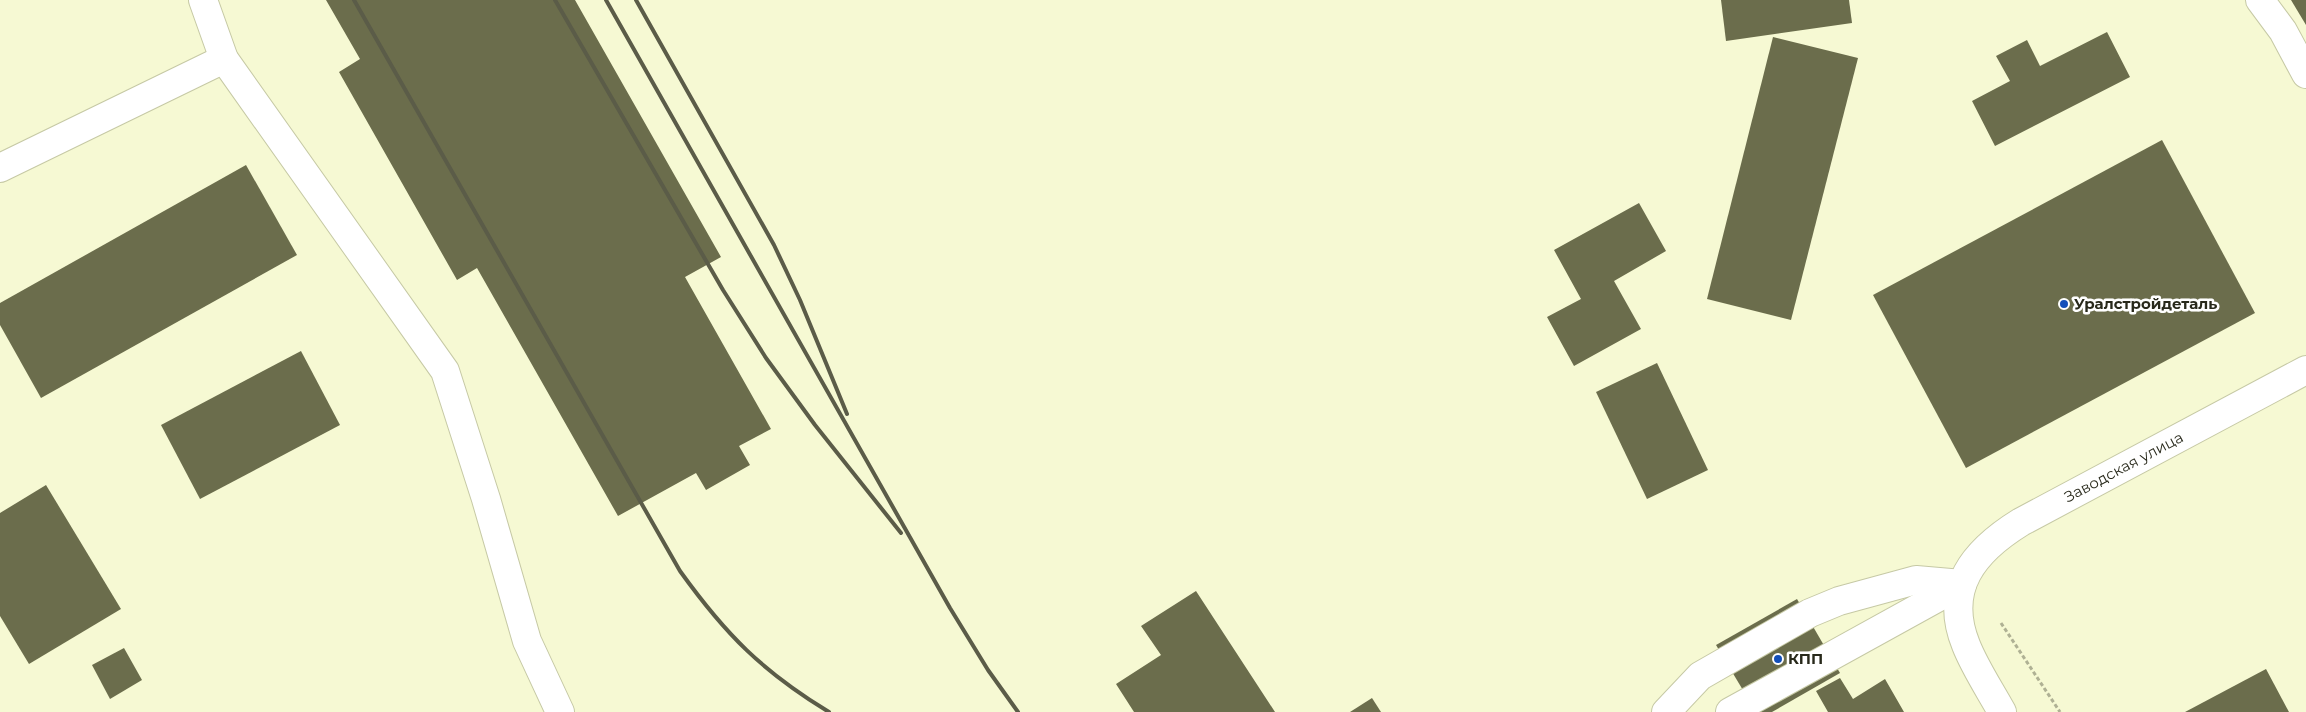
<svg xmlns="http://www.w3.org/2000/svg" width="2306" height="712" viewBox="0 0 2306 712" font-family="Montserrat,sans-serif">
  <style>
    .building { fill: #6b6d4c }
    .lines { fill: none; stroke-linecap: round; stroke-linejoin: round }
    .minor-casing { stroke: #c6c9a5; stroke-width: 30 }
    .major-casing { stroke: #c6c9a5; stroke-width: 30 }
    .path { stroke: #afb194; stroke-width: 3; stroke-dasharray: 4 2.5; stroke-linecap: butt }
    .minor { stroke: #fff; stroke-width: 28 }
    .major { stroke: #fff; stroke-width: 28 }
    .rail { stroke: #5b5c48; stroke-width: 4 }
    .poi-dot { fill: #134fba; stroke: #fff; stroke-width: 2 }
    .labels { text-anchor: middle; stroke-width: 5; stroke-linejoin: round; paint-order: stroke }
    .poi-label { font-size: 15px; font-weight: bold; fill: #28291b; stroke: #fff; text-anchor: start }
    .street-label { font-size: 15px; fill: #28291b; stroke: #fff }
  </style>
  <rect width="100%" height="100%" fill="#f6f9d3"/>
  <g class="building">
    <path d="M326,0H575L721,257L685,277L771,429L739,446L750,465L706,490L696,473L618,516L477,268L457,280L339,72L360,59Z"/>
    <path d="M1721,0H1849L1852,23L1726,41Z"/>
    <path d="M2291,0H2306V25Z"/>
    <path d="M2107,32L2130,77L1995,146L1972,101L2010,81L1996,56L2027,40L2040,66Z"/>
    <path d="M1773,37L1858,58L1791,320L1707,299Z"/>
    <path d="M2162,140L2255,313L1966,468L1873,295Z"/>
    <path d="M246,165L297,255L41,398L0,325V303Z"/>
    <path d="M1639,203L1666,251L1614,281L1641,329L1574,366L1547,317L1581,299L1554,250Z"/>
    <path d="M301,351L340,425L200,499L161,425Z"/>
    <path d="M1657,363L1708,470L1647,499L1596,392Z"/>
    <path d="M46,485L121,609L29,664L0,616V513Z"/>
    <path d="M1196,591L1275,712H1134L1116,684L1161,655L1141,626Z"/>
    <path d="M1797,599L1840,673L1772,712H1756L1716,645Z"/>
    <path d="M124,648L142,680L110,699L92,665Z"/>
    <path d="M2266,669L2289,712H2185Z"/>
    <path d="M1840,678L1853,699L1885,679L1904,712H1828L1816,691Z"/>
    <path d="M1372,698L1381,712H1350Z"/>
  </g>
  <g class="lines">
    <defs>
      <g id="minor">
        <path d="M203,0L224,59L445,371L486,499L527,641L560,712"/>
        <path d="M2260,0L2283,31L2306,74"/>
        <path d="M0,168L224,59"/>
        <path d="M1666,712L1700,676L1810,613L1839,601L1916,580L1962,584"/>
        <path d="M1730,712L1962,584"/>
      </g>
      <g id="major">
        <path id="s1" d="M2002,712C1990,690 1975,668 1966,645C1943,588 1974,551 2021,522L2306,370"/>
      </g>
    </defs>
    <use href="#minor" class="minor-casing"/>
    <use href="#major" class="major-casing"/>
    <path class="path" d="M2001,623L2060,712"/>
    <use href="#minor" class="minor"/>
    <use href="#major" class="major"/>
    <g class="rail">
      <path d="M354,0L680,571C726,635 762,671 829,712"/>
      <path d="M555,0L723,290L766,358L815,425L901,533"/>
      <path d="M606,0L950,608L988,670L1018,712"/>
      <path d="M636,0L774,245L800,300L847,414"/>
    </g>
  </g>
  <g class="poi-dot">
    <circle cx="2064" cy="304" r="5"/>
    <circle cx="1778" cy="659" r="5"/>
  </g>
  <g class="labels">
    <g class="poi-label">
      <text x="2074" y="309">Уралстройдеталь</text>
      <text x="1788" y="664">КПП</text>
    </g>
    <g class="street-label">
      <text dy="5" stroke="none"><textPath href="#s1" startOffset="342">Заводская улица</textPath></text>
    </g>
  </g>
</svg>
